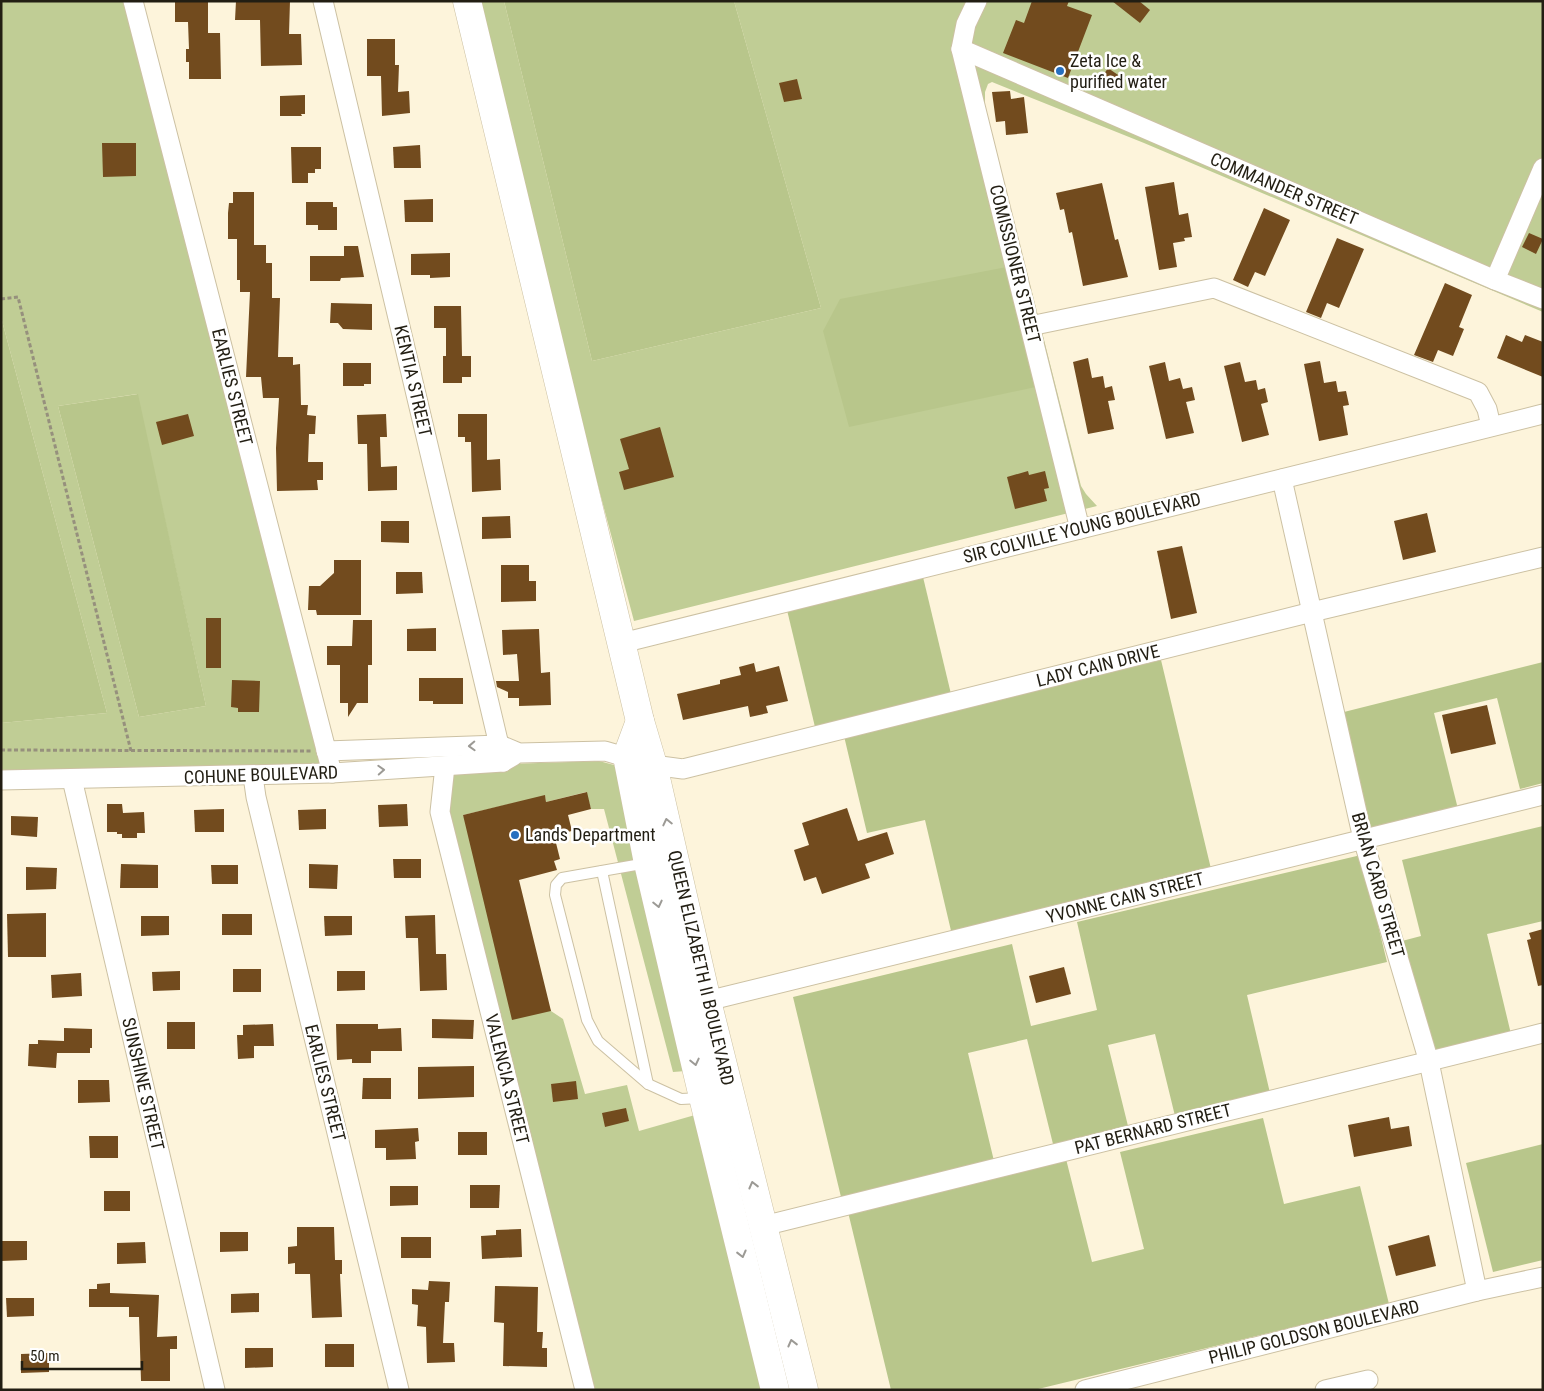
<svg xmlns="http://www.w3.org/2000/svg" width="1544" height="1391" viewBox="0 0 1544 1391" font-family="'Roboto Condensed',sans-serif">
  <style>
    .green { fill: #c0cd95; fill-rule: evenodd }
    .forest { fill: #b8c68b }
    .building { fill: #724b1e }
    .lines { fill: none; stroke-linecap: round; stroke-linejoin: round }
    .lane-casing { stroke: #ccc1a3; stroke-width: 12 }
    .street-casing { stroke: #ccc1a3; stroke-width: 21 }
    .secondary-casing { stroke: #ccc1a3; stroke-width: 29 }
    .path { stroke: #96907d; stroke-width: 3; stroke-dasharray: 4 2.5; stroke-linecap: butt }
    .lane { stroke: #fff; stroke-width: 10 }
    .street { stroke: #fff; stroke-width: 19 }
    .secondary { stroke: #fff; stroke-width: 28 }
    .oneway { stroke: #9c9a95 }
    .poi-dot { fill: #266fbf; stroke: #fff; stroke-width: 2 }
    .labels { text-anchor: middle; stroke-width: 5; stroke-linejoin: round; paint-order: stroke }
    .poi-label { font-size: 18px; fill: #221e13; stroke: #fff; text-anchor: start }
    .street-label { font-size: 18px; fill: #221e13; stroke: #fff }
  </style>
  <rect width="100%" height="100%" fill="#fdf4db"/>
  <g class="green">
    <path d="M1,1H133L332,773L1,778V723L107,713L1,317ZM137,394L206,706L139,717L58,406Z"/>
    <path d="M469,1H504L592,361L821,308L734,1H1543V312L1144,143L992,82L988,84L985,92V107L1081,486L1086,494L1097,506L634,621Z"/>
    <path d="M599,761L614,765L620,779L686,1071L673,1072L604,809H591L586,792L546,802L545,796L463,815L551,1011L563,1019L585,1094L627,1085L639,1131L695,1115L772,1390H585L440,812L445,766Z"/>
  </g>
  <g class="forest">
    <path d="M504,1H734L821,308L592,361Z"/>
    <path d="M1012,266L1045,385L849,427L823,331L840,299Z"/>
    <path d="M1,317L107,713L1,723Z"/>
    <path d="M138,394L206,706L139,717L58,406Z"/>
    <path d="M923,577L951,694L815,727L787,610Z"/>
    <path d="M1161,660L1212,873L952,935L925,820L867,833L844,736Z"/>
    <path d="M1543,662V783L1520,789L1497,698L1434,713L1458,809L1370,831L1340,713Z"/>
    <path d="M1543,826V921L1487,934L1511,1034L1429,1054L1402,941L1421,936L1402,860Z"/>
    <path d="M1361,855L1387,962L1247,995L1270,1093L1175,1116L1155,1034L1108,1045L1128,1126L1053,1144L1027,1039L968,1053L994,1161L841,1197L793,997L1012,944L1031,1026L1097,1010L1077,922Z"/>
    <path d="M1263,1118L1284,1204L1360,1186L1389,1304L1034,1390H891L848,1212L1066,1159L1092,1262L1144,1249L1120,1152Z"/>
    <path d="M1543,1144V1260L1493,1272L1466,1163Z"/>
  </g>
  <g class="building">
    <path d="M175,1H208V33H220L221,79H189V62H186V49H189L188,22H175Z"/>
    <path d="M236,1H290L289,34H301L302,65L261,66L260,20H235Z"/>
    <path d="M1032,1H1069L1067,6L1092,15L1068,78L1003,53L1016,20L1024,23Z"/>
    <path d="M1112,1H1139L1150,10L1140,23Z"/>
    <path d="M367,39H395V65H399L398,92L409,91L410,113L382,116L381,76H367Z"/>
    <path d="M1108,68L1121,77L1112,89L1100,80Z"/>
    <path d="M797,79L802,99L784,102L779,83Z"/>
    <path d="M1010,91L1011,99L1024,97L1028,133L1006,135L1005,121L996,122L992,92Z"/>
    <path d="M305,95V114H301L302,116H280V96Z"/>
    <path d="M102,143H136V176L103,177Z"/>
    <path d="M420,145L421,168H394L393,147Z"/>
    <path d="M291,147H321V169H315V173H308V183H292Z"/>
    <path d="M1174,182L1179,215L1188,213L1192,237L1184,238L1185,241L1173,243L1177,267L1159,270L1145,187Z"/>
    <path d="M1102,183L1115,240L1118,239L1128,277L1083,286L1072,232L1069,233L1064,209L1060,210L1056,193Z"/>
    <path d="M233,192H254V245H266V263H272V298H280L278,357H293V365L300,364L301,405H308L307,415L316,416L315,434H309L308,462H323V480H317L318,490L277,491L276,448L279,398H263L261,377H246L250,292H240V280H237V239H228V213L229,203H233Z"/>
    <path d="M433,199V222H405L404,200Z"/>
    <path d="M306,202H333V207H337V230H318V225H306Z"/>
    <path d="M1264,208L1290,220L1265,276L1255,272L1248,287L1233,280Z"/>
    <path d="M1529,233L1543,239L1536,254L1522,247Z"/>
    <path d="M1337,238L1364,249L1339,308L1327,303L1321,318L1306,312Z"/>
    <path d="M344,246H358L364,277L341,278L340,281H310V256H344Z"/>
    <path d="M450,253V277L430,278V275H411V254Z"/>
    <path d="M1445,283L1472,295L1459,327L1464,329L1453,356L1438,350L1433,362L1414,355Z"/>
    <path d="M331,303L372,304V330L343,329L338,323H330Z"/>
    <path d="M434,306H461L462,356H471V377H462V383H443V356H446V328H434Z"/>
    <path d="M1506,335L1522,342L1525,335L1543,342V377L1497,358Z"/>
    <path d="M1088,358L1092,378L1103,376L1105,388L1112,386L1115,400L1108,401L1114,429L1088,434L1073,362Z"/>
    <path d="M1320,361L1324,383L1336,381L1338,392L1346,391L1349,405L1343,406L1348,435L1319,441L1304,364Z"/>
    <path d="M1165,362L1169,381L1180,378L1183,389L1192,387L1195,400L1186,402L1194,433L1166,439L1149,366Z"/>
    <path d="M1240,362L1245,382L1256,380L1258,390L1265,388L1268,402L1261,404L1269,435L1242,442L1224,366Z"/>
    <path d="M343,363H371V384H364V386H343Z"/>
    <path d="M188,414L194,436L162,445L156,422Z"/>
    <path d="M386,414L387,437H380L381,467L397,466V490L368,491L367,444H358L357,415Z"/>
    <path d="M458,414H487V460L500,459L501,490L472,492L471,442H465V437H458Z"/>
    <path d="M660,427L674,477L624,490L619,472L629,469L620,439Z"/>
    <path d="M1028,471L1029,475L1045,471L1049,488L1044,489L1047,501L1015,509L1007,477Z"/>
    <path d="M1427,513L1436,552L1403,560L1394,521Z"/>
    <path d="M510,516L511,538L482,539V517Z"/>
    <path d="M381,521H409V543L381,542Z"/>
    <path d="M1182,546L1197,613L1171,619L1157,551Z"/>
    <path d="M334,560H361V615H317L316,610H308L309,586H320L334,573Z"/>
    <path d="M501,565H529V581H536V601L501,602Z"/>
    <path d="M396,572H422L423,593L396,594Z"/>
    <rect x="206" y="618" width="15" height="50"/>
    <path d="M353,620H372V665H368V703H357L348,717V703H340V665H327V646H352Z"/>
    <path d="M436,628V651H407V629Z"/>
    <path d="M539,629L541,673L550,672L551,705L519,706V698H508V692L497,687L496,681H519L517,654L503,655L502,630Z"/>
    <path d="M754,663L756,672L779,666L788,701L766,706L768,713L750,717L748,706L683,720L677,694L720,684V680L741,675L739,667Z"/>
    <path d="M419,678H463V704H433V701H419Z"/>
    <path d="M232,680L260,681L259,712H238V708L231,707Z"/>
    <path d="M1487,705L1496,744L1451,754L1442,715Z"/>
    <path d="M587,792L591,809L568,815L572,831L562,833L563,838L555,839L560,859L554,861L557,870L519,880L551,1011L512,1020L463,815L545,795L546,802Z"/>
    <path d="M107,804H122L123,813L144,812L145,833H137V838H122V834H117V832H107Z"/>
    <path d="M407,804L408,826L379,827L378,805Z"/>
    <path d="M847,808L858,841L887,832L894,854L865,864L870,878L822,894L816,877L804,881L794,850L809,845L802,823Z"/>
    <path d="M224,809V832H195L194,810Z"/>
    <path d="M326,809V829L299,830L298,810Z"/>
    <path d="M11,816L38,817L37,837L11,835Z"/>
    <path d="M393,859H421V878H394Z"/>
    <path d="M121,864L158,865V888H120Z"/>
    <path d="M309,864L338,865L337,889L309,888Z"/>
    <path d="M211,865H238V884H212Z"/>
    <path d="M26,867L57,868L56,889L26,890Z"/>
    <path d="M46,913V957H8L7,914Z"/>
    <rect x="222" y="914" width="30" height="21"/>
    <path d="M435,915L436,954H446L447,990L420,991L418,938H406L405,916Z"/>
    <path d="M141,916H169V935L141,936Z"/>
    <path d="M324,916H352V935L325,936Z"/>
    <path d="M1543,929V985L1538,986L1527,940L1531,939L1529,933Z"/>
    <path d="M1064,967L1071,994L1036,1003L1029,976Z"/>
    <rect x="233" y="969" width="28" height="23"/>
    <path d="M180,971V990L153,991L152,972Z"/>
    <path d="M337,971H365V990L337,991Z"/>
    <path d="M81,973L82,996L52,998L51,975Z"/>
    <path d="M432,1019L474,1020L473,1039L432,1038Z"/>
    <rect x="167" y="1022" width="28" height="27"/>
    <path d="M273,1024L274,1046H254V1058L238,1059L237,1035H243V1025Z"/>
    <path d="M336,1024H378V1029L401,1028L402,1051H371V1063H352V1059L337,1060Z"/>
    <path d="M64,1028L92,1029V1048H90V1053H57L56,1068L28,1066L29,1044H38V1040L64,1041Z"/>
    <path d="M474,1066V1097L418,1099V1067Z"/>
    <path d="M363,1078H391V1099H362Z"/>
    <path d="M78,1080H109L110,1102L78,1103Z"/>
    <path d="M576,1081L578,1099L553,1102L551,1084Z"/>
    <path d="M626,1108L629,1121L605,1127L602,1113Z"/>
    <path d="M1389,1117L1391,1129L1409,1126L1412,1146L1354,1157L1348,1125Z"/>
    <path d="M418,1128L419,1141L415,1142L416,1159L386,1160V1148H375V1130Z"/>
    <rect x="458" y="1132" width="29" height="23"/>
    <path d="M89,1136H118V1158H90Z"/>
    <path d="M470,1185H500L499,1208H470Z"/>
    <path d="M390,1186H418V1205L390,1206Z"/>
    <rect x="104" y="1191" width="26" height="20"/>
    <path d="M297,1227H334L335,1260H342V1274H340L342,1317L312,1318L310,1274H295V1263L288,1264V1247L297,1246Z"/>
    <path d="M521,1229L522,1257L482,1259L481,1236L496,1235V1230Z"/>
    <path d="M220,1232H248V1251L220,1252Z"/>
    <path d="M1429,1235L1436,1266L1396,1276L1388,1246Z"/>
    <rect x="401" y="1237" width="30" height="21"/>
    <path d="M1,1241H27V1260L1,1261Z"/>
    <path d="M145,1242L146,1263L117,1264V1243Z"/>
    <path d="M429,1281L450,1282L449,1302H445L443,1343H454L455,1362L427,1363L426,1327L417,1326L418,1305L412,1304V1289L428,1290Z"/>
    <path d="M110,1283V1293L159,1295L157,1337L177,1336V1349H170V1381H141L139,1317H129V1307H89V1289H97V1284Z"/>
    <path d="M495,1286L538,1287L537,1332H543L542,1348H547V1367L503,1366L504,1323L494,1322Z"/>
    <path d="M259,1293V1312L231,1313V1294Z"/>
    <path d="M6,1298H34V1316L7,1317Z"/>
    <rect x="325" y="1344" width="29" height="23"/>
    <path d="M245,1348H273V1367L245,1368Z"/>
    <path d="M49,1353V1372L21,1373V1354Z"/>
  </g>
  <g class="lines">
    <defs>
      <g id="lane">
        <path d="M647,863L562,878L556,885L555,895L587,1020L598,1041L648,1084L681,1099L701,1098"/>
        <path d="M602,871L648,1084"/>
      </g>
      <g id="street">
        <path d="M133,1L332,773"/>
        <path d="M323,1L503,762"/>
        <path d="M977,1L966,24L961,49L1080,529"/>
        <path d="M961,49L1495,280L1543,168"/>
        <path d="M1495,280L1543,299"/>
        <path d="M1030,326L1214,288L1478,392L1487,409L1491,426"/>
        <path d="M1282,479L1363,839L1429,1062L1477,1291"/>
        <path d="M622,643L1543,414"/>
        <path d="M326,751L500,745L519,753L605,751L653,765L683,769L1312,612L1543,557"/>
        <path d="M445,766L440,812L585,1390"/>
        <path d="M253,776L256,797L399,1390"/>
        <path d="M72,779L215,1390"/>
        <path d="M1,780L332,773L503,762L513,756"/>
        <path d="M707,1001L1543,795"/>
        <path d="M763,1226L1543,1033"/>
        <path d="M1085,1390L1477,1291L1543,1277"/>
        <path d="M1325,1390L1368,1380"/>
      </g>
      <g id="secondary">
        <path d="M467,1L640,721L653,765L707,1001L804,1390"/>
        <path d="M640,721L627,756L648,863L703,1097L775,1390"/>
      </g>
    </defs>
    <use href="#lane" class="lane-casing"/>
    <use href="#street" class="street-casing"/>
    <use href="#secondary" class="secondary-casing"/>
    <g class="path">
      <path d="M1,299L18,297L131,751"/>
      <path d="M1,750L311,751"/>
    </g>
    <use href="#lane" class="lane"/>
    <use href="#street" class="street"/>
    <use href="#secondary" class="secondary"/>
  </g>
  <defs><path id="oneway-chevron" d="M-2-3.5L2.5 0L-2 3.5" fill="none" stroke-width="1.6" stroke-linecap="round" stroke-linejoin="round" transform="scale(1.25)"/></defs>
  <g class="oneway">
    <use href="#oneway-chevron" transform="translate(472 746) rotate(178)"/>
    <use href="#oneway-chevron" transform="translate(381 770) rotate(-3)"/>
    <use href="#oneway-chevron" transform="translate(667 822) rotate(-103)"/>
    <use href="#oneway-chevron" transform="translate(658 904) rotate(77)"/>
    <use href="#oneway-chevron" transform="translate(695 1062) rotate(77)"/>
    <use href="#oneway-chevron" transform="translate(753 1185) rotate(-104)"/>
    <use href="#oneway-chevron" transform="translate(742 1254) rotate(76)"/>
    <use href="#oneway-chevron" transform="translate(792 1343) rotate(-104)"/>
  </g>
  <g class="poi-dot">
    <circle cx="1060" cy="71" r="5"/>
    <circle cx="515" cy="835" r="5"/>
  </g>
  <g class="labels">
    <g class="poi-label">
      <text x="1070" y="67">Zeta Ice &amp;<tspan x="1070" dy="21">purified water</tspan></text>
      <text x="525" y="841">Lands Department</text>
    </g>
    <g class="street-label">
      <text transform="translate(1284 189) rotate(23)" y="6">COMMANDER STREET</text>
      <text transform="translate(1015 264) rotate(76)" y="6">COMISSIONER STREET</text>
      <text transform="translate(413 381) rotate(77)" y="6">KENTIA STREET</text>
      <text transform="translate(232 387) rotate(76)" y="6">EARLIES STREET</text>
      <text transform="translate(1082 528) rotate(-14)" y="6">SIR COLVILLE YOUNG BOULEVARD</text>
      <text transform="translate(1098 666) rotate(-14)" y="6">LADY CAIN DRIVE</text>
      <text transform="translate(261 775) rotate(-2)" y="6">COHUNE BOULEVARD</text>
      <text transform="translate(1378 885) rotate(74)" y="6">BRIAN CARD STREET</text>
      <text transform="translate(1125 898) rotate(-14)" y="6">YVONNE CAIN STREET</text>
      <text transform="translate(701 968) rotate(77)" y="6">QUEEN ELIZABETH II BOULEVARD</text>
      <text transform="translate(507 1079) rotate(76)" y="6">VALENCIA STREET</text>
      <text transform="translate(325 1083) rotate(76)" y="6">EARLIES STREET</text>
      <text transform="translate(143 1084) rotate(77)" y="6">SUNSHINE STREET</text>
      <text transform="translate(1153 1129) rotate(-14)" y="6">PAT BERNARD STREET</text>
      <text transform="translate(1314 1332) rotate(-14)" y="6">PHILIP GOLDSON BOULEVARD</text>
    </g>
  </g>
  <rect width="1544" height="1391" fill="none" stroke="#221e13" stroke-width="5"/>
  <path d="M22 1361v8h120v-8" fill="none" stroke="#221e13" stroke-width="2.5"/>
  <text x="30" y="1361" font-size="15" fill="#221e13" stroke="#ffffff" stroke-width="4" paint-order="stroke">50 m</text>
</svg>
